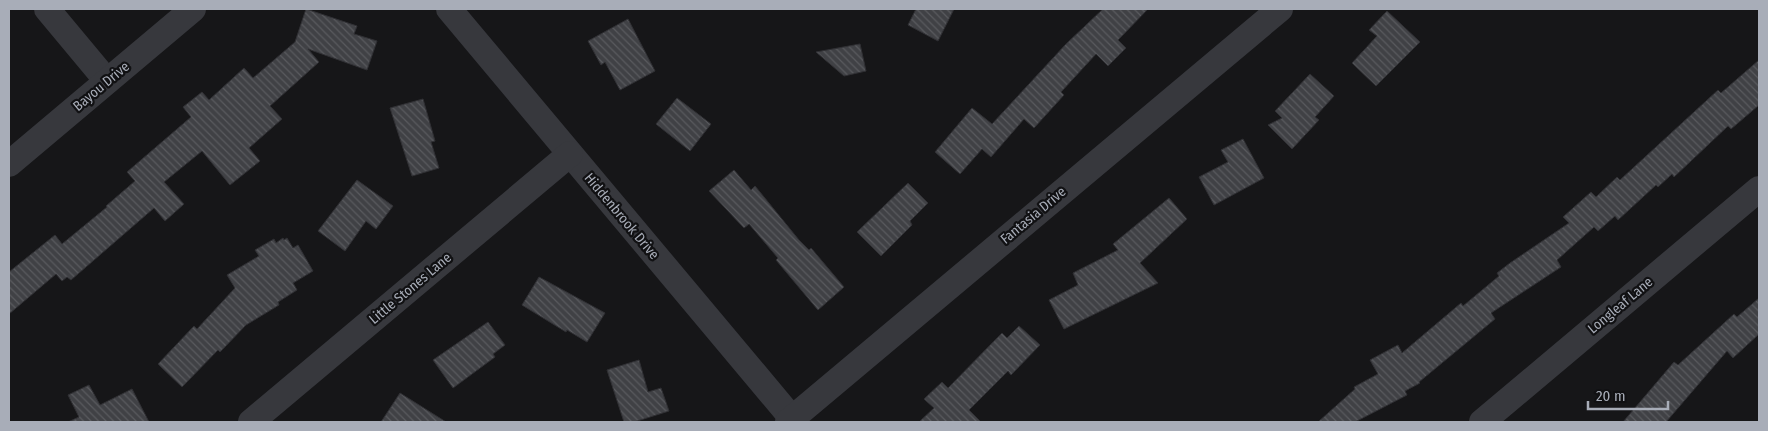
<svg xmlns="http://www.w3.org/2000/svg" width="1768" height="431" viewBox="0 0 1768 431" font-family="'Fira Sans Condensed',sans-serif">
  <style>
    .building { fill: url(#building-back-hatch); stroke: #303034 }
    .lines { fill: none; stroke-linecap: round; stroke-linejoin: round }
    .minor { stroke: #37383d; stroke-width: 26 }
    .labels { text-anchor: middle; stroke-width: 4.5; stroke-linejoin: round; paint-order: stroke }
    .street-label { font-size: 14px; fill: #a8adb8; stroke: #111113 }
  </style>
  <defs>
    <pattern id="building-back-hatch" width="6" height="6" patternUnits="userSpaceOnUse" patternTransform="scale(1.25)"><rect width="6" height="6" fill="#404145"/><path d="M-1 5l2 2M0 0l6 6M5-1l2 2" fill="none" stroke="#595a5e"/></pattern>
  </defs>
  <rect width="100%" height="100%" fill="#161618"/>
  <g class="building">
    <path d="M306,9L357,26L354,34L377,41L367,70L308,49L319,62L270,106L282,119L249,148L260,161L230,185L202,151L164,182L184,204L165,221L154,208L71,280L67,277L62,281L56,274L9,314V272L55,235L62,244L107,207L106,206L135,181L127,172L191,117L183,107L202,92L209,100L244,68L253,78L295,42Z"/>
    <path d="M916,9H954L938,41L908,25Z"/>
    <path d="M1103,9H1148L1118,40L1126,48L1108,66L1096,54L1061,92L1064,95L1034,128L1024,119L991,157L982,149L960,174L935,152L972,108L992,124L1066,44Z"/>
    <path d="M1387,11L1420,42L1376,86L1352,63L1377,36L1369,30Z"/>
    <path d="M628,19L655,71L620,90L605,62L601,65L588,41Z"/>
    <path d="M860,44L866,71L844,76L816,52Z"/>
    <path d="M1759,60V105L1731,129L1728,126L1674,177L1672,174L1658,187L1656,185L1618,220L1615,216L1598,231L1594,227L1557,260L1561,267L1491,313L1495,319L1419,382L1420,383L1405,391L1407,395L1355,422H1318L1355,389L1354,387L1378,374L1370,360L1398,345L1402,353L1461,303L1463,306L1499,276L1497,273L1510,263L1569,223L1563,217L1591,192L1596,197L1617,177L1620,180L1718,90L1721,93Z"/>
    <path d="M1310,74L1334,96L1315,117L1319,120L1292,149L1268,125L1282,118L1275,111Z"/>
    <path d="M677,98L711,124L690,151L656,124Z"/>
    <path d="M423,99L435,141L431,142L439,168L412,176L390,108Z"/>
    <path d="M1243,139L1264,178L1214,205L1199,177L1228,162L1221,150Z"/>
    <path d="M734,170L751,190L755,186L799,240L809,250L811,248L844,287L818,310L776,260L778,258L749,224L744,228L709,191Z"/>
    <path d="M357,180L393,206L376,229L366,221L345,251L318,231Z"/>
    <path d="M908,183L928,203L910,221L912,225L881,256L857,232Z"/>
    <path d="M1169,198L1187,219L1140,263L1158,283L1064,329L1049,300L1078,285L1073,273L1118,250L1113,244Z"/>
    <path d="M283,238L284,240L287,238L293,248L298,245L313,271L293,283L297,290L278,302L279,305L246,325L220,352L218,350L182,387L158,364L194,326L197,329L235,288L227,275L259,256L255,250L274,239L276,243Z"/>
    <path d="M539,277L605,313L587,342L567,330L566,332L522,305Z"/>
    <path d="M1759,298V334L1733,358L1727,351L1666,422H1623L1674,362L1678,365L1734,314L1737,317Z"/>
    <path d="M488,322L505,345L493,354L495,357L453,388L433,360Z"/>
    <path d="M1019,326L1040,345L1011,375L1008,371L969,410L981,422H919L934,408L924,399L942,382L948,388L1002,333L1007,338Z"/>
    <path d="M639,360L648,392L661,388L669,411L634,422H624L607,370Z"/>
    <path d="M89,385L100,405L132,389L149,422H68L79,417L68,395Z"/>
    <path d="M400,393L446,422H381Z"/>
  </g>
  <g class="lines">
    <g class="minor">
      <path d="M47,9L107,81"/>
      <path d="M449,9L795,422"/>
      <path d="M9,164L193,9"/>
      <path d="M251,422L570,154"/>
      <path d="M788,422L1280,9"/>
      <path d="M1482,422L1759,189"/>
    </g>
  </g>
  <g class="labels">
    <g class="street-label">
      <text transform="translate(101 86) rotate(-40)" y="5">Bayou Drive</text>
      <text transform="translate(1033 215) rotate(-40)" y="5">Fantasia Drive</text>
      <text transform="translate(622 216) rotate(50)" y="5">Hiddenbrook Drive</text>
      <text transform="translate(410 288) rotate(-40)" y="5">Little Stones Lane</text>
      <text transform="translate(1620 305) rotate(-40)" y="5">Longleaf Lane</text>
    </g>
  </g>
  <rect width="1768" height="431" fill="none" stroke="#a8adb8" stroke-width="20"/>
  <path d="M1588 401v8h80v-8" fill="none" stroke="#a8adb8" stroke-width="2.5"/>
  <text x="1596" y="401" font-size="15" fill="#a8adb8" stroke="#111113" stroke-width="4" paint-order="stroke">20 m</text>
</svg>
